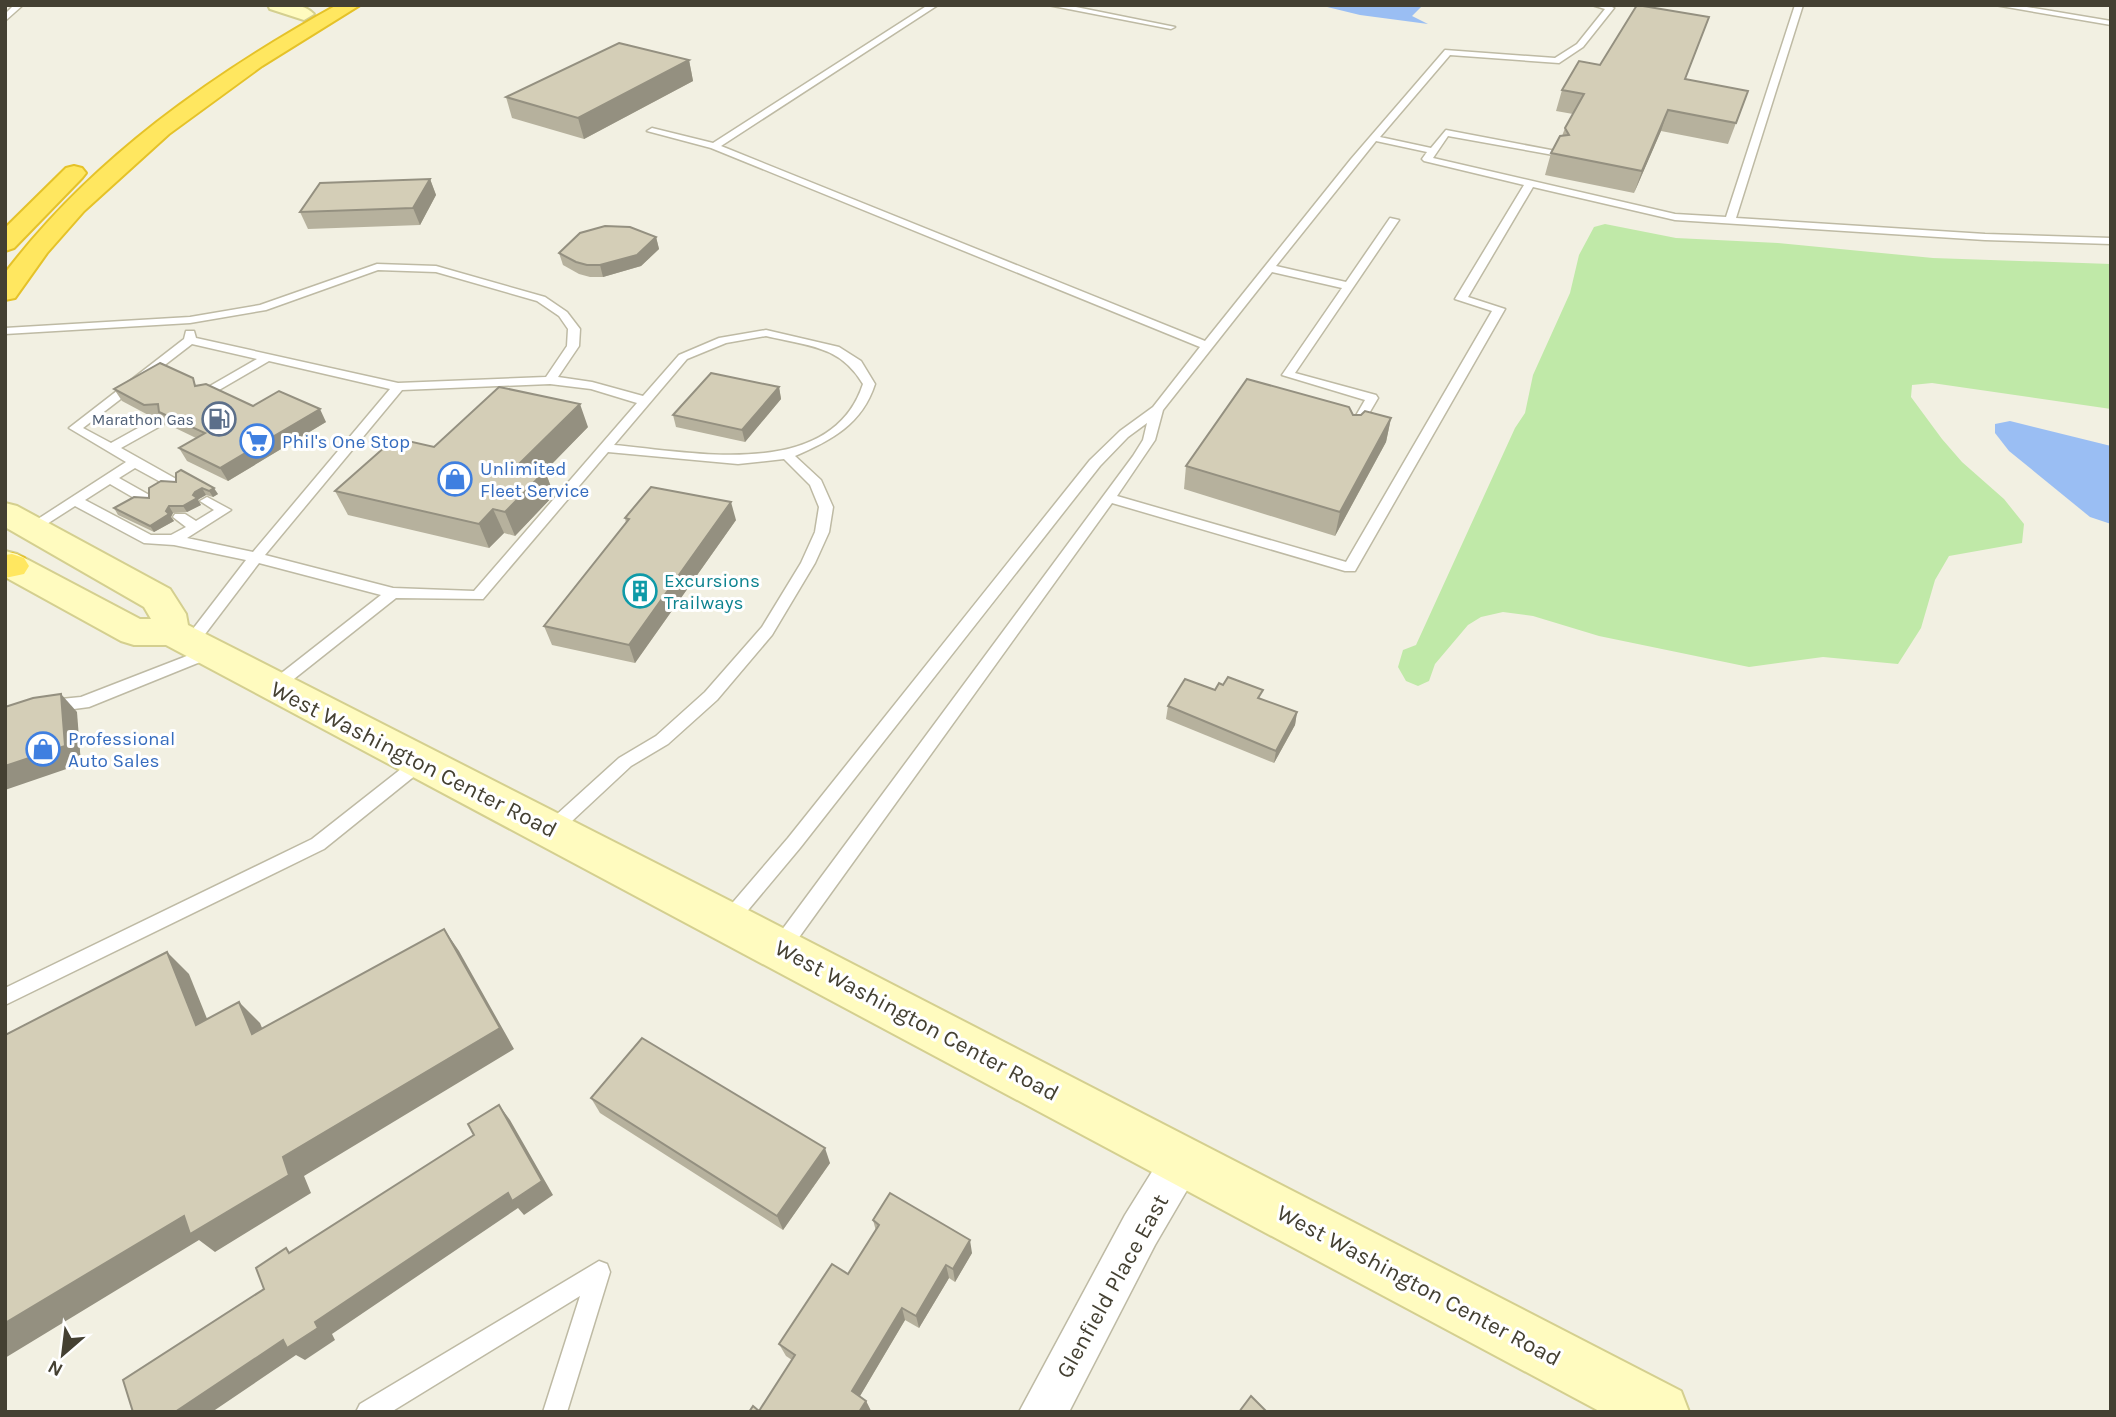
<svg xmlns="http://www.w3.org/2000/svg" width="2116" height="1417" viewBox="0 0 2116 1417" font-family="Karla,sans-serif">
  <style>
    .green { fill: #c0e9a8 }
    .water { fill: #9abef3 }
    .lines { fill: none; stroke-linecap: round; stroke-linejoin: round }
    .lane-casing { stroke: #bebaa4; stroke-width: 3 }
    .street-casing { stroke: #bebaa4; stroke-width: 3 }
    .secondary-casing { stroke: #d4cf8f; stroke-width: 4 }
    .highway-casing { stroke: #e5c229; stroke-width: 4 }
    .lane { fill: #fff; fill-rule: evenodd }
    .street { fill: #fff; fill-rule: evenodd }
    .secondary { fill: #fffbbf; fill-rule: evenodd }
    .highway { fill: #ffe760; fill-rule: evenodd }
    .wall { fill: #b6b19d }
    .shaded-wall { fill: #949080 }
    .building { fill: #d4ceb7; stroke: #949080; stroke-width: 2 }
    .labels { text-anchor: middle; stroke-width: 6; stroke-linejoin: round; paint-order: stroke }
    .far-service-label { font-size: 16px; fill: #4e5e75; stroke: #fff; text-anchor: end }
    .shop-label { font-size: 19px; fill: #366cbe; stroke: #fff; text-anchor: start }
    .culture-label { font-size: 19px; fill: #0d838f; stroke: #fff; text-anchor: start }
    .near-street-label { font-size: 23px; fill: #444032; stroke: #fff }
  </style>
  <rect width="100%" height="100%" fill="#f2f0e2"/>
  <path class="green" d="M1605,224L1676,238L1778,243L1933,258L2111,264V409L1932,383L1912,385L1911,397L1942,439L1962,462L2004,499L2024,524L2022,543L1949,556L1935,580L1921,628L1898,664L1823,657L1749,667L1599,636L1533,616L1503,612L1481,617L1468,625L1435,664L1429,681L1418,686L1406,681L1398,667L1403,650L1416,645L1515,428L1525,413L1533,375L1570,293L1579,255L1594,227Z"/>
  <g class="water">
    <path d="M1319,5H1423L1412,16L1428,24L1360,15Z"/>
    <path d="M2010,421L2111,446V524L2090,517L2009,451L1995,433V424Z"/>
  </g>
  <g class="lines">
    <defs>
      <g id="lane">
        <path d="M14,5H23L5,21V14Z"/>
        <path d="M928,5H938L721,146L1205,341L1351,159L1445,50L1555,58L1577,44L1605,9L1592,5H1608L1614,8L1583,47L1559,63L1450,55L1380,137L1431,148L1446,130L1556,151L1561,154L1559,156L1448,136L1433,158L1675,214L1726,217L1795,5H1803L1736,218L1985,234L2111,238V244L1985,240L1675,220L1533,187L1468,297L1505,309L1355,571H1345L1112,503L787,954L780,956L773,954L771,948L773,942L1133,456L1143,440L1147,423L1128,437L1100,466L800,848L734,927L728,929L722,927L719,921L722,915L788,838L1090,460L1120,431L1153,407L1200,347L711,148L647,131L652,128L713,143ZM1376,141L1427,152L1422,159L1424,161L1524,185L1455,299L1492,311L1346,562L1117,496L1155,440L1163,410L1272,272L1342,288L1282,375L1365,400L1347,431L1349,434H1357L1378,398L1376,395L1295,373L1399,220L1390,218L1346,282L1276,266Z"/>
        <path d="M1048,5H1066L1175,27L1171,29Z"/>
        <path d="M1995,5H2015L2111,21V25Z"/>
        <path d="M377,264L436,266L545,297L567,312L580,329L579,346L558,377L592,382L643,396L679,355L719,338L766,330L839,347L861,361L875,384C862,424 832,440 795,456L821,480L833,507L829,532L815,563L772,635L717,700L668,744L631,766L557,835L551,837L545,835L542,830L545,825L619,758L656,736L705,692L762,627L801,563L815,532L819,507L810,485L784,459L738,464L608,452L483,599L396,598L280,690L275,692L267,686L270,682L381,595L259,563L196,646H186L184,642L186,638L246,560L174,545L144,543L75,506L36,531H26L24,528L126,462L69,428L184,339L186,331H194L196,338L398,383L546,377L567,346L568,329L559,316L537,301L436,272L378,270L266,310L190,323L5,334V328L190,317L260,305ZM766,336C807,346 840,345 863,384C831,482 692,452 614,445L687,359L726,343ZM192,344L257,359L203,390V396L207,397L269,361L390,389L253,552L187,538L231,510L207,497L200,501L214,510L196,521L185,514H175L173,517L186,527L171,535H151L85,500L110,484L141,502H151V496L119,478L135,468L168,486H178V480L121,448L164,424V418H156L111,443L83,428ZM550,384L591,389L637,403L474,591L393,588L265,555L402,390Z"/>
        <path d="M210,647L218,652L215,656L89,707L51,712L43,706L51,700L81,697Z"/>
        <path d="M421,756L427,758L429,762L427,766L324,849L5,1005V988L312,839L415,758Z"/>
        <path d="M599,1261L607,1264L610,1272L567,1412H543L580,1296L391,1412H356L360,1404Z"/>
      </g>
      <path id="street" d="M1183,1140L1198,1146L1204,1161L1155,1245L1069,1412H1019L1125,1215L1168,1146Z"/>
      <g id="secondary">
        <path d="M268,5C283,5 303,2 314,14L304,20L270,9Z"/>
        <path d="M5,503L17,506L170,589L186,614L188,625L744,908L1681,1391L1689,1412H1601L166,645H134L121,641L5,577V551L17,554L140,619H151L144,607L5,527Z"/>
      </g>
      <g id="highway">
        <path d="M337,5H360L262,66L169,134L84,211L47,253L15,298L5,300V273C93,158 211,75 337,5Z"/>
        <path d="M74,166L82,168L86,173L82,178L14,248L5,251V228L66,168Z"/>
        <path d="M12,554L24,558L29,566L24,574L5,578V555Z"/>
      </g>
    </defs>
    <use href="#lane" class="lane-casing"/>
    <use href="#street" class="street-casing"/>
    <use href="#secondary" class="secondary-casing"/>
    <use href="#highway" class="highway-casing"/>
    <use href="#lane" class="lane"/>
    <use href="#street" class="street"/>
    <use href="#secondary" class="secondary"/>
    <use href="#highway" class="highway"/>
  </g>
  <g class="wall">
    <path d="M1709,17L1685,79L1736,123L1728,144L1661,131L1634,193L1545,175L1551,153L1562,136L1565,128L1573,114L1556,111L1562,90L1600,65Z"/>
    <path d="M689,60L693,81L584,139L512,118L506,97Z"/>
    <path d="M430,179L436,195L420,225L308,229L300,212Z"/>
    <path d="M656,237L659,249L641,266L603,277H590L579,274L563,265L559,253Z"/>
    <path d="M197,386L253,406L326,422L228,481L187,461L179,448L196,438L167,424L162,416L152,417L122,401L114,389Z"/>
    <path d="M779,387L781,399L745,442L676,427L673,415Z"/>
    <path d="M1353,415L1391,418L1386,442L1335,536L1184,489L1186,466Z"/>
    <path d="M588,427L545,471L554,495L515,536L504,533L489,548L348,515L335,491L434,447Z"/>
    <path d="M176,473L218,494L213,497L206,495L199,499L198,500L201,505L187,512L173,513L171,517L174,521L154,532L118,515L114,508L149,498L176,482Z"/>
    <path d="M625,518L736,520L635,663L552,645L544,626L626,523Z"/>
    <path d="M1215,690L1261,699L1297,712L1295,725L1274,763L1166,719L1168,706Z"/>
    <path d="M591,1098L830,1163L783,1230L600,1113Z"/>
    <path d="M873,1220L972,1253L955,1282L949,1278L919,1328L905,1320L860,1396L866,1401L871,1411H759L792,1360L786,1356L779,1344L848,1274L876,1231Z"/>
  </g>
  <g class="shaded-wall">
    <path d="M689,60L693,81L584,139L578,118Z"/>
    <path d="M1668,110L1661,131L1634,193L1642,171Z"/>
    <path d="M430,179L436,195L420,225L413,208Z"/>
    <path d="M656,237L659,249L641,266L603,277L600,265Z"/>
    <path d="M779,387L781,399L745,442L742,430Z"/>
    <path d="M580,404L588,427L545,471L554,495L515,536L505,512L518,465Z"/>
    <path d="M320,409L326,422L228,481L220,468Z"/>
    <path d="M1391,418L1386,442L1335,536L1340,512Z"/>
    <path d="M202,488L206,495L199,499L198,500L201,505L187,512L183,506L195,492Z"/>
    <path d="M214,488L218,494L213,497L209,491Z"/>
    <path d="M731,502L736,520L635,663L629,645Z"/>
    <path d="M169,506L173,513L171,517L174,521L154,532L150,526L166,511Z"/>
    <path d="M493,509L504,533L489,548L479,524Z"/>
    <path d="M61,694L77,712L81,764L5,790V766Z"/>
    <path d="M1297,712L1295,725L1274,763L1276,751Z"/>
    <path d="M444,929L459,951L514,1049L304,1176L311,1193L215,1252L199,1240L5,1358V1323L283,1157Z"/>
    <path d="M167,952L189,974L218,1046L196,1025Z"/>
    <path d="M239,1002L260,1023L273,1055L252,1034Z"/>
    <path d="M499,1105L510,1120L553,1195L524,1215L518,1208L332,1334L335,1340L305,1360L296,1355L212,1412H175L283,1340L315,1322L508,1193Z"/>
    <path d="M825,1148L830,1163L783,1230L777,1216Z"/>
    <path d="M970,1240L972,1253L955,1282L953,1269Z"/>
    <path d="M946,1265L949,1278L919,1328L916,1316Z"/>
    <path d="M902,1308L905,1320L857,1401L852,1391Z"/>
    <path d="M866,1401L871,1411L859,1412Z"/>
  </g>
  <g class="building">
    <path d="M1637,5L1709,17L1685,79L1748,91L1736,123L1668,110L1642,171L1551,153L1560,136L1569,135L1565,128L1584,94L1562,90L1579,61L1600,65Z"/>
    <path d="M619,43L689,60L578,118L506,97Z"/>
    <path d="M430,179L413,208L300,212L320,183Z"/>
    <path d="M605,226L630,227L656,237L637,255L600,265H587L576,262L559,253L580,233Z"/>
    <path d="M160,363L193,378L195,386L206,384L253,406L279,391L320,409L220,468L179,448L205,433L159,412L158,404L144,405L114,389Z"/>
    <path d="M711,373L779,387L742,430L673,415Z"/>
    <path d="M1247,379L1349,407L1353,415H1361L1365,411L1391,418L1340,512L1186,466Z"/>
    <path d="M499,387L580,404L518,465L545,471L505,512L493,509L479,524L335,491L395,438L434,447Z"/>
    <path d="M181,470L214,488L209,491L202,488L195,492L193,495L197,498L183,506H169L166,511L169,514L150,526L114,508L134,497L149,498V488L161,481L176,482V473Z"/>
    <path d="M651,487L731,502L629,645L544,626L629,519L625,518Z"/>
    <path d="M1228,677L1263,690L1258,698L1297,712L1276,751L1168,706L1185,679L1215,690L1219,683L1223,685Z"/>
    <path d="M61,694L65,746L5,766V707L33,698Z"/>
    <path d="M444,929L500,1028L283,1157L289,1175L190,1234L184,1216L5,1323V1035L167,952L196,1025L239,1002L252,1034Z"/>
    <path d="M642,1038L825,1148L777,1216L591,1098Z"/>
    <path d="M499,1105L542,1181L512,1201L508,1193L315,1322L318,1328L287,1348L283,1340L175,1412H133L123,1380L264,1289L256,1268L286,1248L289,1253L474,1135L468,1124Z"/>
    <path d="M890,1193L970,1240L953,1269L946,1265L916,1316L902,1308L852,1391L866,1401L859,1412H749L753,1406L759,1411L795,1355L779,1344L832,1264L848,1274L879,1225L873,1220Z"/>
    <path d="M1251,1396L1267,1412H1239Z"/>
  </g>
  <defs>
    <symbol id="fuel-ring" viewBox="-11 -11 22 22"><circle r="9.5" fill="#fff" stroke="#5c6f8a" stroke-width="1.5"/><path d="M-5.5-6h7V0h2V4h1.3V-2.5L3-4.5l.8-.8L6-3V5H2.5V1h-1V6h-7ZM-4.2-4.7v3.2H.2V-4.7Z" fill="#5c6f8a"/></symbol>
    <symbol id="supermarket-ring" viewBox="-11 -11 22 22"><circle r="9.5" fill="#fff" stroke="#3f7fe0" stroke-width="1.5"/><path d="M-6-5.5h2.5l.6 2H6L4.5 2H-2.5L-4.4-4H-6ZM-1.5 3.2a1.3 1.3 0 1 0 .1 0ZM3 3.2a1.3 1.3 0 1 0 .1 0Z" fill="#3f7fe0"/></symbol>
    <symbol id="shop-ring" viewBox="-11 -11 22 22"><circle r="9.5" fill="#fff" stroke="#3f7fe0" stroke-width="1.5"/><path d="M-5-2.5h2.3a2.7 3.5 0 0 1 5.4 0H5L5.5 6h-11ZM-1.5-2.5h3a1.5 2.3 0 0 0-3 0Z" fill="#3f7fe0"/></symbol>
    <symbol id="building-ring" viewBox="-11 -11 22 22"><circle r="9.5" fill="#fff" stroke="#0f9aa8" stroke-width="1.5"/><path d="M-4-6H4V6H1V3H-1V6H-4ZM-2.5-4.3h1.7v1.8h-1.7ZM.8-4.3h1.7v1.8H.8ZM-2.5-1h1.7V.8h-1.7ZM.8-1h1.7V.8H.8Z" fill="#0f9aa8"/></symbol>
  </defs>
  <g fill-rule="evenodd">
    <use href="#fuel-ring" x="200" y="400" width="38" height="38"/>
    <use href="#supermarket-ring" x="238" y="422" width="38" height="38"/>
    <use href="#shop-ring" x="436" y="460" width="38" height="38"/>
    <use href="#building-ring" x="621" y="572" width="38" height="38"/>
    <use href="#shop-ring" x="24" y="730" width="38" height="38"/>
  </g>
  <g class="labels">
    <g class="far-service-label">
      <text x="194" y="425">Marathon Gas</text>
    </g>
    <g class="shop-label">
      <text x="282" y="448">Phil's One Stop</text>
      <text x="480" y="475">Unlimited<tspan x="480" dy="22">Fleet Service</tspan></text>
      <text x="68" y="745">Professional<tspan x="68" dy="22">Auto Sales</tspan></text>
    </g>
    <g class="culture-label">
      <text x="664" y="587">Excursions<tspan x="664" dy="22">Trailways</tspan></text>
    </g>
    <g class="near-street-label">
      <text transform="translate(414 759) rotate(27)" y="8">West Washington Center Road</text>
      <text transform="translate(917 1020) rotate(28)" y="8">West Washington Center Road</text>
      <text transform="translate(1419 1285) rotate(28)" y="8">West Washington Center Road</text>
      <text transform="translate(1112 1286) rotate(-61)" y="8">Glenfield Place East</text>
    </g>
  </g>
  <rect width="2116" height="1417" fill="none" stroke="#444032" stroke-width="14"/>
  <g transform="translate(63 1354) rotate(208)" stroke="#ffffff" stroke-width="5" paint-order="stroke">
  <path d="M0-5L12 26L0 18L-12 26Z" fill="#444032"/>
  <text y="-10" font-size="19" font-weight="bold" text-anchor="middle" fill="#444032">N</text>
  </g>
</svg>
